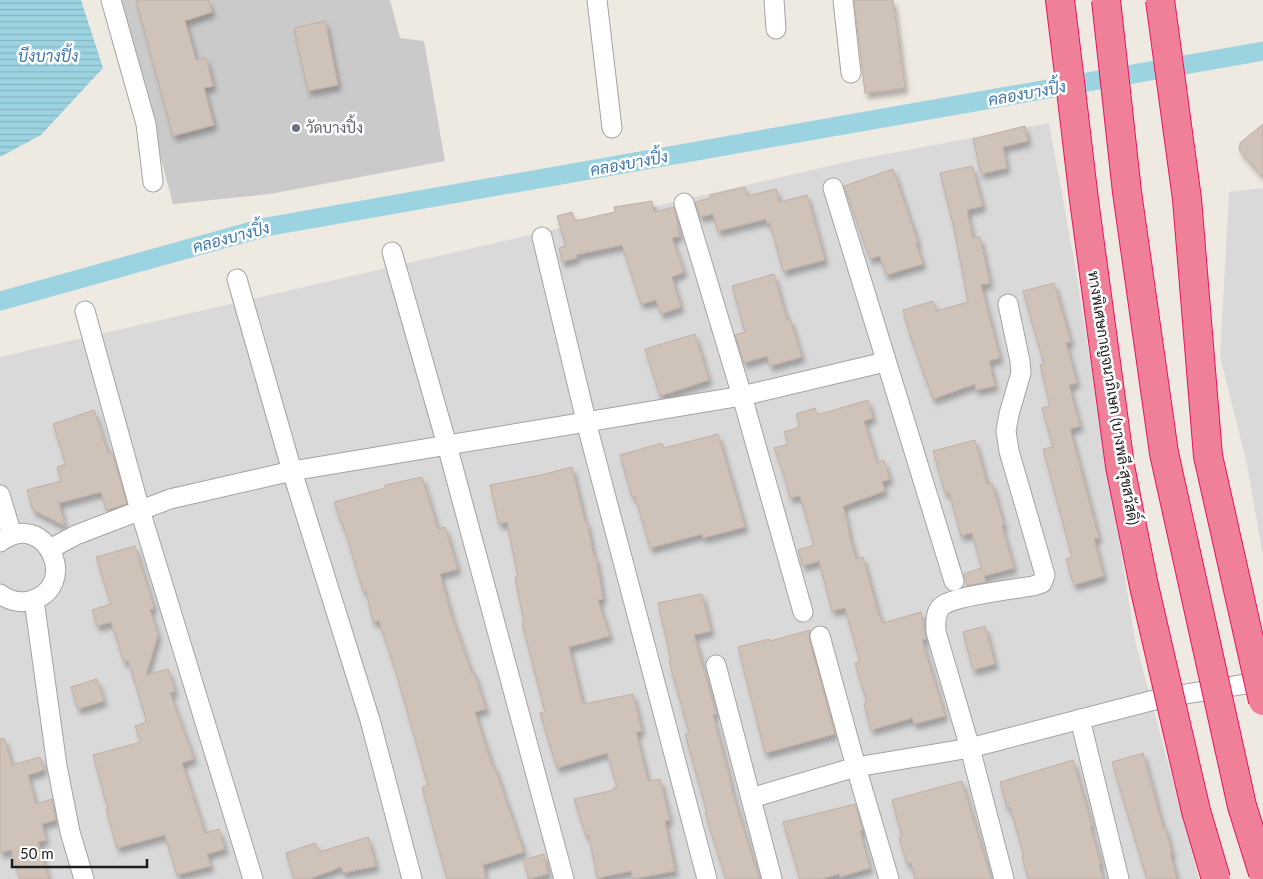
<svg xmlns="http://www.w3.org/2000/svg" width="1263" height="879" viewBox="0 0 1263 879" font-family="Lato,Sarabun,sans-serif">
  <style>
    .residential { fill: #dad9d9 }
    .religious { fill: #cacaca }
    .water { fill: url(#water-rules) }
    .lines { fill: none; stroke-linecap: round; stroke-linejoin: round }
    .canal { stroke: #9cd3e1; stroke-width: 19 }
    .building { fill: #cfc2b9; stroke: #c2afa2; filter: url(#shadow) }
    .street-casing { stroke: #a3a3a3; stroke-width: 21 }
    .highway-casing { stroke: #e81360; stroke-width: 30 }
    .street { stroke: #fff; stroke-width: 19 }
    .highway { stroke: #ef8097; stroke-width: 28 }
    .highway-bridge-casing { stroke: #e81360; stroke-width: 30; stroke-linecap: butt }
    .highway-bridge { stroke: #ef8097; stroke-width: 28 }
    .worship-dot { fill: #6b7280; stroke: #fff; stroke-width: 2 }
    .labels { text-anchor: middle; stroke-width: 5; stroke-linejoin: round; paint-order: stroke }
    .worship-label { font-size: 15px; fill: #5b616d; stroke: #fff; text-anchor: start }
    .street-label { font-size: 15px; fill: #1c1c1c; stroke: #fff }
    .water-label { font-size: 16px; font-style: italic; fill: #3e78ac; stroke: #fff }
  </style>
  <defs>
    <pattern id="water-rules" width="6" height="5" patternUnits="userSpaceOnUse" patternTransform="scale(1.25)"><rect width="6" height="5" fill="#9cd3e1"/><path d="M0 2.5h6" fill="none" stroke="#86b5c0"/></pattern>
    <filter id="shadow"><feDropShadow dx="3" dy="5.5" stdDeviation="2.5" flood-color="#0004"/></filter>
  </defs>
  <rect width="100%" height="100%" fill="#efeae1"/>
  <g class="residential">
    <path d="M1049,123L1075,265L1135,640L1199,879H0V357L855,160Z"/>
    <path d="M1263,188V556L1247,465L1220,356L1229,192Z"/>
  </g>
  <path class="religious" d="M119,0H390L400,38L424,41L445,161L270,194L173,204Z"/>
  <path class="water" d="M0,0H81L103,68L41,135L0,157Z"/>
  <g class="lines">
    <path class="canal" d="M0,301L266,227L1263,51"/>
  </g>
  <g class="building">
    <path d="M136,0H208L212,12L185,21L196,60L206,58L213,86L204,88L214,125L173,136Z"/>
    <path d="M854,0H893L905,88L865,93Z"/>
    <path d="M325,21L338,85L308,91L294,28Z"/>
    <path d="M1263,124V177L1239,150L1240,143Z"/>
    <path d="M1025,126L1028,141L1003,147L1007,168L981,174L973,139Z"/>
    <path d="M972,166L983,206L968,210V212H967L973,238L980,237L990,283L981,285L1000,358L989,361L995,386L976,390L975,384L933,399L911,338L903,310L933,301L936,311L968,302L954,228L940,173Z"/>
    <path d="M893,169L918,242L916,243L923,264L886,275L880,256L870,259L844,186Z"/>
    <path d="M745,187L747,196L776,189L779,202L807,195L825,260L783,271L770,223L767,224L766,219L718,231L713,214L700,217L695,202L710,198V195Z"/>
    <path d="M652,201L654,212L674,207L680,236L672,238L684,272L672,277L681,307L661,314L656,300L641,304L622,245L576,255L577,258L562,262L559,248L566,246L557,216L572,212L575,221L615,212L614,207Z"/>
    <path d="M774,274L787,320L790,319L802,357L770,366L767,356L744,363L735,335L745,332L732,286Z"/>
    <path d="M1054,283L1071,342L1066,343L1077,383L1069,385L1080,426L1070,429L1099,538L1094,539L1104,576L1074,585L1066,559L1072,557L1043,449L1053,447L1042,408L1050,406L1040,365L1044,364L1023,291Z"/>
    <path d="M695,334L709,380L660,396L645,349Z"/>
    <path d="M868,400L873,418L864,421L877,463L884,460L890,479L882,482L885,491L843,506L849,530H848L856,559L863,557L879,616L880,615L883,623L921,612L926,639L922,640L945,716L914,724L912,718L871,730L864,704L867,703L855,663L860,662L845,608L832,611L819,561L803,566L798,550L814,545L800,496L790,498L783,472L774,448L788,444L784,432L800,427L796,414L815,408L817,415Z"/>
    <path d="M94,410L108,453L112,452L127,504L106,510L101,492L59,503L65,526L33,510L27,490L61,481L57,467L66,464L53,424Z"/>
    <path d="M718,434L745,527L703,538L702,534L650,548L635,496L632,497L620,455L662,443L664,448Z"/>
    <path d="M975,440L987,484L992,483L1004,525L1002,526L1014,568L984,576L986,582L967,586L964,574L981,568L982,570L972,533L961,536L949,492L945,493L933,451Z"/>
    <path d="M572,467L585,522H587L594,558L596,557L603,599L598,600L610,636L569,647L583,704L633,694L642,731L636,732L648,781L660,779L670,820L665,821L675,871L633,879L631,871L597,878L589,835L586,836L574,799L614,790L613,788L617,787L607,753L557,768L540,713L545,712L522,623L524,622L515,577H518L507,522L499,524L490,485L541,475Z"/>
    <path d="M422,477L438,529L445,527L458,569L440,574L451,614L472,673L474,672L486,709L475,712L492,765H494L524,852L483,865L486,879H447L422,787L428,785L396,672L379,621L373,622L366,591H363L348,540L334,502L385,488V485Z"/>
    <path d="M135,546L154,608L150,610L158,635L146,675L168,669L175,691L170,693L194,759L182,763L205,833L219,829L225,849L207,854L211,866L177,875L165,835L117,848L106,809H108L93,755L141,742L135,726L147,722L128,660L124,662L111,622L97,626L92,610L111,604L96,557Z"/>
    <path d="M702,594L711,631L694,635L716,714L713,715L732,787H731L759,879H726L705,813L707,812L685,734L689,733L669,661L671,660L658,603Z"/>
    <path d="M985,626L995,664L973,670L963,632Z"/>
    <path d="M810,630L809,639L835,734L765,753L738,647L769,639L770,641Z"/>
    <path d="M97,679L104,701L78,709L71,687Z"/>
    <path d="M4,738L12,765L40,757L44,770L28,775L36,804L52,799L56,820L42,824L46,840L38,842L49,879H20L11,850L0,853V739Z"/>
    <path d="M1143,753L1163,827H1165L1172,853H1170L1177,879H1147L1112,762Z"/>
    <path d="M1073,760L1092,826H1090L1101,864L1099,865L1103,879H1028L1022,857L1024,856L1010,807L1007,808L1000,782Z"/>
    <path d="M962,781L991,879H915L911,863L907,864L899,838L902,837L892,800Z"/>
    <path d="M855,804L863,830L860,831L870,868L840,877L839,874L820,879H800L783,822Z"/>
    <path d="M368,837L376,866L343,873L341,867L309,879H294L286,853L315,843L319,852Z"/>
    <path d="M544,854L548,874L529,879L523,860Z"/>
  </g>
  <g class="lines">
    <defs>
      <g id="street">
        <path d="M111,0L146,124L153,182"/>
        <path d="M597,0L612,128"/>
        <path d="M774,0L776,29"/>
        <path d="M843,0L851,73"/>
        <path d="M833,188L954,581"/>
        <path d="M684,203L742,396L803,612"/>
        <path d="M542,237L589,433L707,879"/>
        <path d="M392,252L447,445L564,879"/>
        <path d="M237,279L292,471L370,720L412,879"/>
        <path d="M85,311L140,510L253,879"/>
        <path d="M0,495L12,535"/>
        <path d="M0,542C45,507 83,588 29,601C19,603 8,600 0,594"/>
        <path d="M50,549L76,535L170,499L292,471L742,396L885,362"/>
        <path d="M34,600L57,766L70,832L84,879"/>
        <path d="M820,636L856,767L889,879"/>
        <path d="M716,665L772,879"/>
        <path d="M1080,719L1119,879"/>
        <path d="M751,798L856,767L970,748L1162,698L1263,681"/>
        <path d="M1004,879L970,748L936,632C936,624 934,613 942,606C954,596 1015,589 1033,586L1042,583L1045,575L1009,451L1006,431L1009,414L1021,373L1020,361L1008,304"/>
      </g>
      <path id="highway" d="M1060,0L1070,82"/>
    </defs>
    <use href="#street" class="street-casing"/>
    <use href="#highway" class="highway-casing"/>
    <use href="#street" class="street"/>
    <use href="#highway" class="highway"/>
    <defs>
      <g id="highway-bridge">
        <path d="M1106,0L1127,192L1164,453L1242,806L1263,873"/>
        <path d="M1160,0L1187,199L1208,456L1263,701"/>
        <path d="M1070,82L1084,200L1120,466L1144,586L1196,811L1216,879"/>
      </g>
    </defs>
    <use href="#highway-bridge" class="highway-bridge-casing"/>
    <use href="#highway-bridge" class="highway-bridge"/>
  </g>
  <circle class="worship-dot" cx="296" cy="128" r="5"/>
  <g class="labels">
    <g class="worship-label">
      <text x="306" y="133">วัดบางปิ้ง</text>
    </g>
    <g class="street-label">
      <text transform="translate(1113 398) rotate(81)" y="5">ทางพิเศษกาญจนาภิเษก (บางพลี-สุขสวัสดิ์)</text>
    </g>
    <g class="water-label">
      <text x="48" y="62">บึงบางปิ้ง</text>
      <text transform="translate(1027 93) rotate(-10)" y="6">คลองบางปิ้ง</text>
      <text transform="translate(629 163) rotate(-10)" y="6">คลองบางปิ้ง</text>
      <text transform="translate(231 237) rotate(-15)" y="6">คลองบางปิ้ง</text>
    </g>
  </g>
  <path d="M12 859v8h135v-8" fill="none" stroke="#1c1c1c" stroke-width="2.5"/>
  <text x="20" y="859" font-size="15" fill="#1c1c1c" stroke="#ffffff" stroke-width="4" paint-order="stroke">50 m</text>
</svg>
